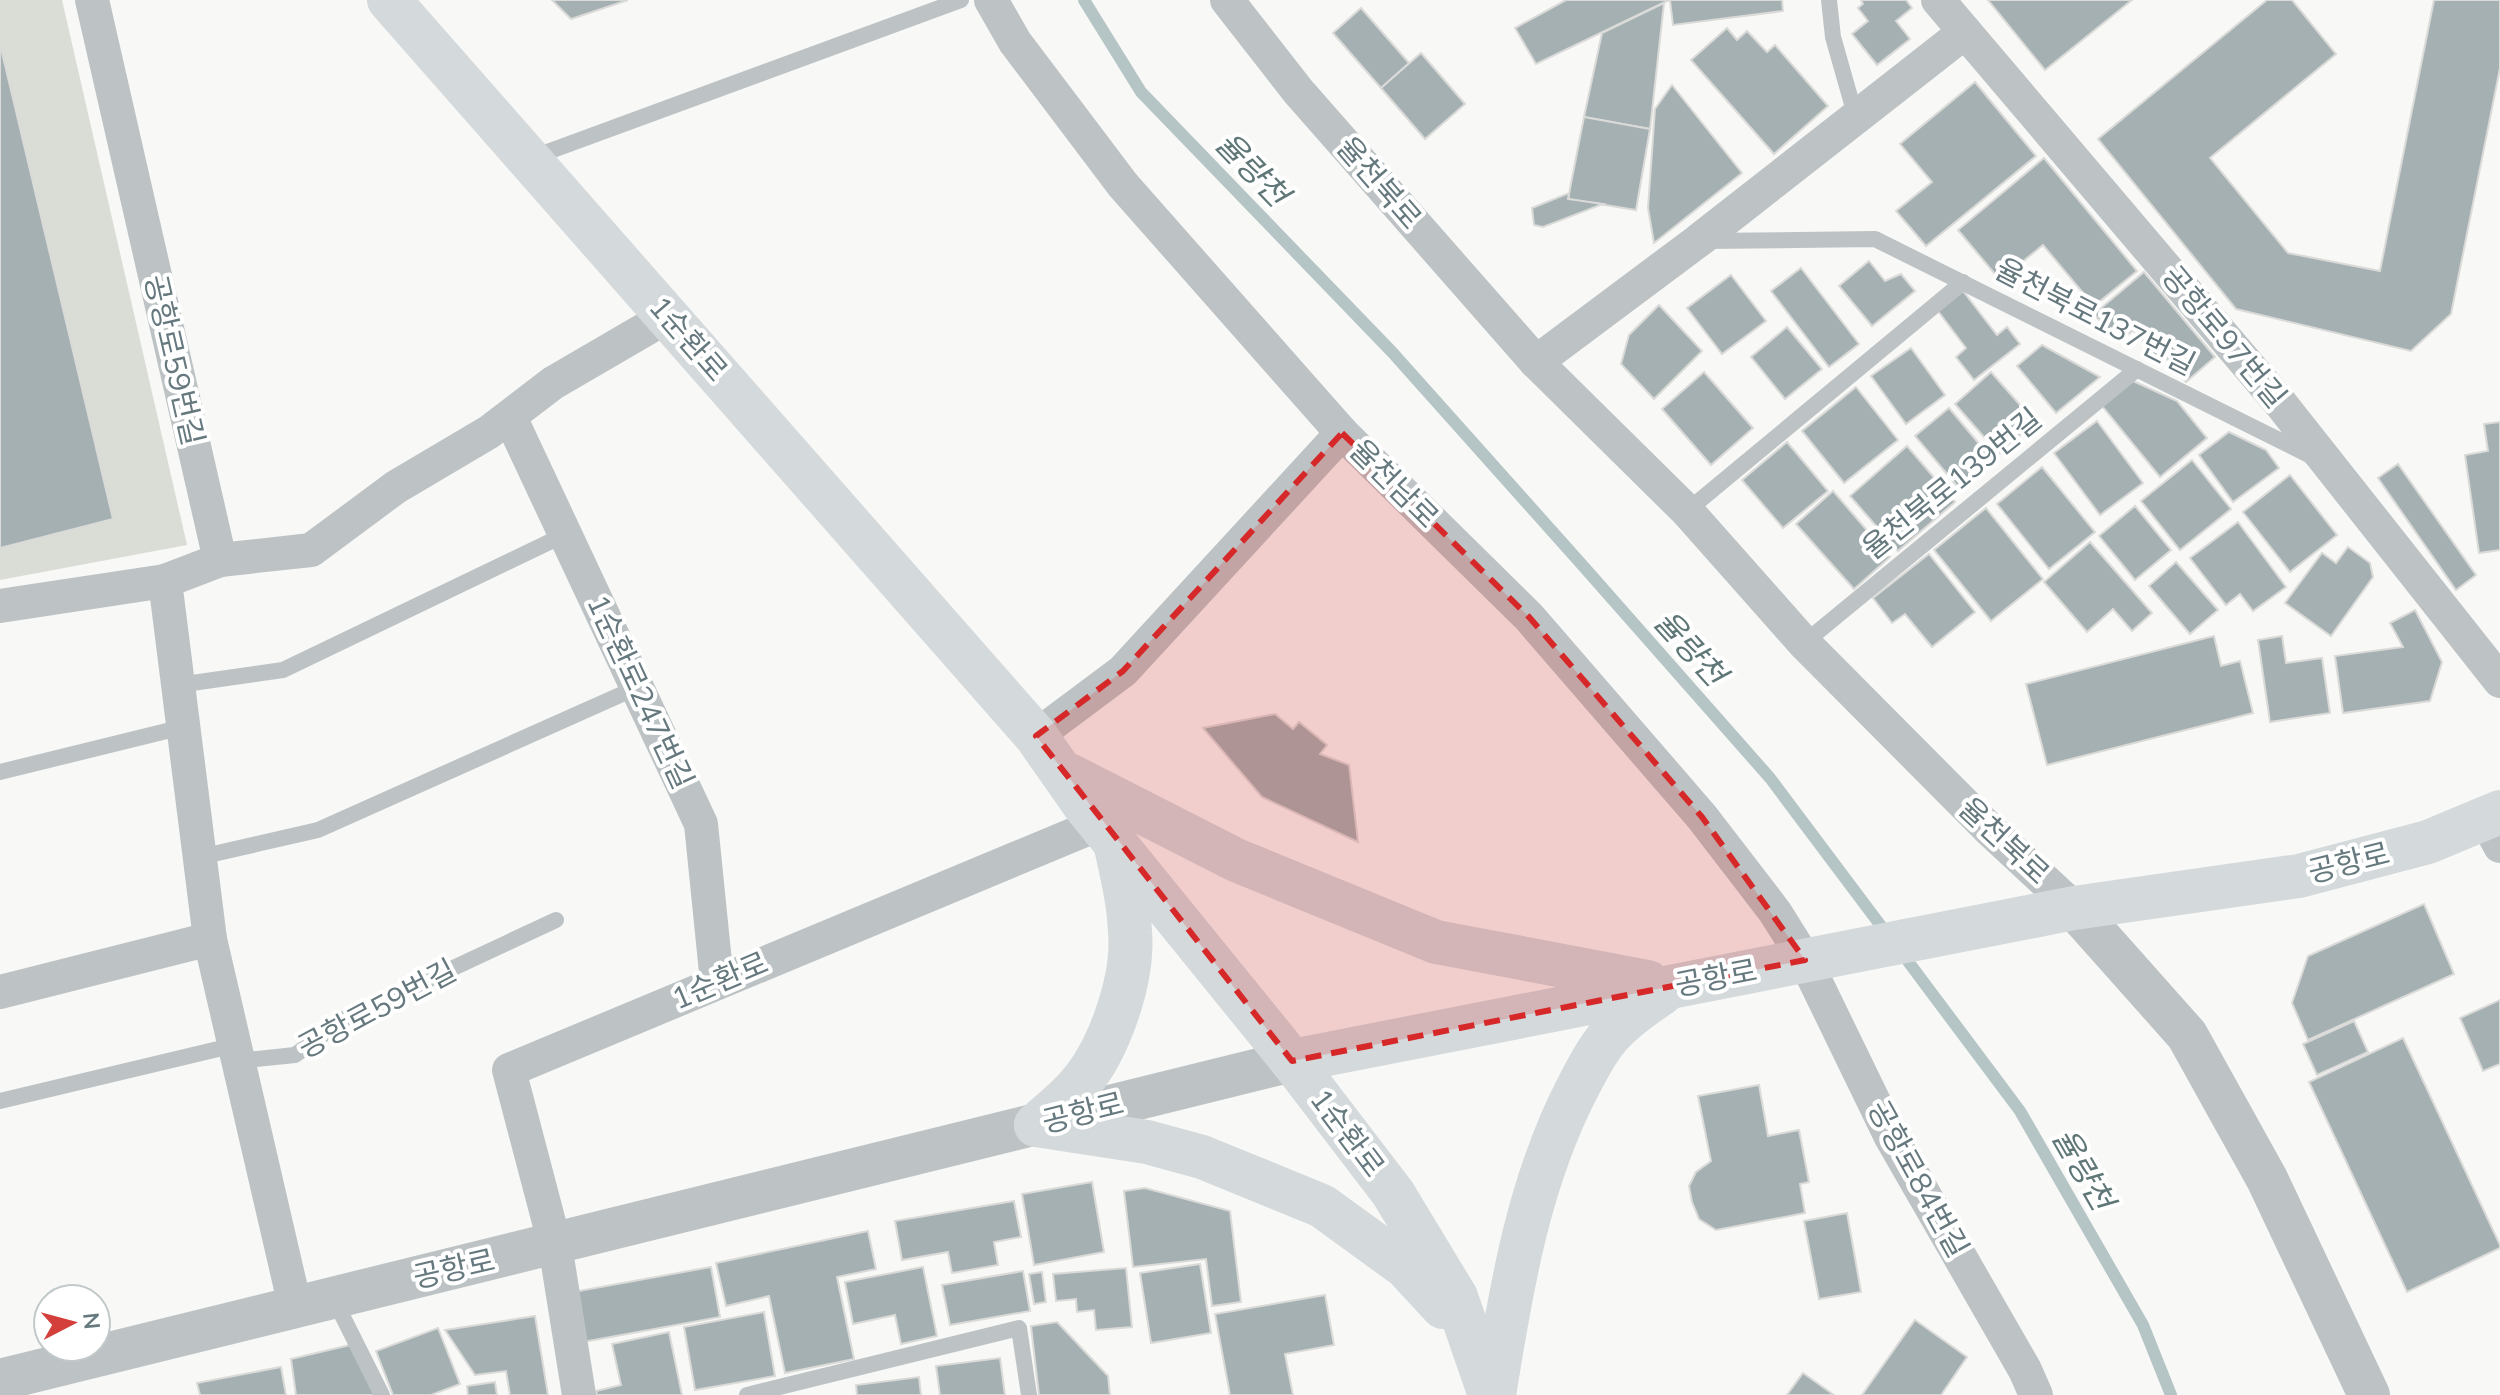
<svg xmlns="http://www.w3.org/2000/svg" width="2500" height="1395" viewBox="0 0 2500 1395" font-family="Mulish,'Noto Sans KR',sans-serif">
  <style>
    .green { fill: #d9ddd6 }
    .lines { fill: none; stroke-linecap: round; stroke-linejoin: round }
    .stream { stroke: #b5c4c5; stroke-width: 12 }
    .building { fill: #a5b0b2; stroke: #dadad8; stroke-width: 2 }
    .service { stroke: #bdc3c5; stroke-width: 16 }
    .minor { stroke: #bdc3c5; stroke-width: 34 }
    .tertiary { stroke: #bdc3c5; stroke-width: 42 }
    .secondary { stroke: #d4d9db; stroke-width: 44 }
    .marked { fill: #d62828; fill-opacity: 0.2; stroke: #d62828; stroke-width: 6; stroke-dasharray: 16 10; stroke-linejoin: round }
    .labels { text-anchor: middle; stroke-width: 8; stroke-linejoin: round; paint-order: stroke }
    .street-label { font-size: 30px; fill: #66797e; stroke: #fff }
    .water-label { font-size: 32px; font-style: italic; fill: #607778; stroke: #fff }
  </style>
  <rect width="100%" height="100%" fill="#f8f8f6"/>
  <path class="green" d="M0,0H62L187,545L0,580Z"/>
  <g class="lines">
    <g class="stream">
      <path d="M1084,0L1141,92L1392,352L1584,567L1770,778L1887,934"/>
      <path d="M1901,952L2020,1111L2143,1325L2171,1395"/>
    </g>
  </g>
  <g class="building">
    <path d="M552,0H628L571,19Z"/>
    <path d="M1566,0H1669L1536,64L1515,28Z"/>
    <path d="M1670,0H1782L1783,11L1673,25Z"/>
    <path d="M1861,0H1906L1912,8L1896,21L1910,39L1877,65L1852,34L1868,21L1858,8L1863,4Z"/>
    <path d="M1988,0H2132L2045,70Z"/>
    <path d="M2267,0H2292L2336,54L2210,158L2288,253L2380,271L2434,0H2500V68L2451,314L2411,351L2236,309L2098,139Z"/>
    <path d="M1664,3L1650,129L1584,117L1602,33Z"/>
    <path d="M1361,8L1409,63L1381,88L1333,33Z"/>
    <path d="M1727,28L1737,40L1747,31L1767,52L1775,45L1828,106L1774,154L1691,60Z"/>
    <path d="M0,44L113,519L0,548Z"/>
    <path d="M1421,53L1465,104L1425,139L1381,88Z"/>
    <path d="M1975,82L2036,156L1926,246L1896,211L1932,182L1900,144Z"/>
    <path d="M1672,85L1742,173L1654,243L1648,208L1655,109Z"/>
    <path d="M1584,117L1650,129L1636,210L1568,199Z"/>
    <path d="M2044,158L2137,271L2094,306L2043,245L2000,280L1958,230Z"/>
    <path d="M1569,193L1568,199L1603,204L1543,227L1534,225L1532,208Z"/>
    <path d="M1869,261L1885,281L1901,274L1915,291L1872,326L1839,286Z"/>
    <path d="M1801,268L1859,344L1829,367L1771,291Z"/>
    <path d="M2144,272L2215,357L2186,382L2162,353L2157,358L2133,330L2119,343L2094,314Z"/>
    <path d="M1731,275L1766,321L1722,354L1687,308Z"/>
    <path d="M1963,291L1997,335L2007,327L2020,344L1974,380L1956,357L1966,348L1938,311Z"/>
    <path d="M1659,305L1702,351L1654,399L1621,364L1629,335Z"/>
    <path d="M1787,327L1822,369L1785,399L1751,357Z"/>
    <path d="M2042,345L2100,377L2056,413L2017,366Z"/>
    <path d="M1911,348L1945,395L1906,424L1871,376Z"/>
    <path d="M1704,372L1753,428L1711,465L1662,409Z"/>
    <path d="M1991,372L2035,422L1999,454L1955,404Z"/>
    <path d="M2133,381L2177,401L2207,438L2160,477L2102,406Z"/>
    <path d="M1856,387L1898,440L1844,483L1802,431Z"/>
    <path d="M1949,408L1991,458L1958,487L1915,436Z"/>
    <path d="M2097,421L2143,483L2100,515L2054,453Z"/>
    <path d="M2500,422V550L2479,553L2465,455L2488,451L2484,424Z"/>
    <path d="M2229,432L2266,450L2279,468L2233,502L2199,455Z"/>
    <path d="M1787,442L1828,491L1783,528L1742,480Z"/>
    <path d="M1907,446L1955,502L1898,551L1850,496Z"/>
    <path d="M2192,460L2231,509L2180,550L2141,501Z"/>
    <path d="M2398,464L2476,575L2456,590L2378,478Z"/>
    <path d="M2042,467L2095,532L2049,569L1997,504Z"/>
    <path d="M2290,475L2337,535L2290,572L2243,512Z"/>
    <path d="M1833,491L1890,557L1854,589L1796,524Z"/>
    <path d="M2135,506L2171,550L2135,580L2099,536Z"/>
    <path d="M1986,508L2043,579L1991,621L1934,550Z"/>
    <path d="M2238,522L2286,587L2253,611L2240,594L2226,605L2190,558Z"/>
    <path d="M2090,542L2152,613L2132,631L2113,609L2087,632L2044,582Z"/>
    <path d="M2348,547L2370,563L2373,577L2331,636L2285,603L2322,553L2336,563Z"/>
    <path d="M1929,554L1975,612L1932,647L1905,614L1892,623L1873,598Z"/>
    <path d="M2176,562L2218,610L2190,634L2149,586Z"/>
    <path d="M2415,610L2442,662L2430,701L2343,713L2335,656L2403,647L2390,623Z"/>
    <path d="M2214,636L2221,666L2240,661L2253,713L2047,765L2026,684Z"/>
    <path d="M2282,636L2286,663L2322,658L2330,713L2270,722L2258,640Z"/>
    <path d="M1275,714L1293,729L1299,722L1327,745L1320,754L1349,765L1358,842L1262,797L1203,728Z"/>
    <path d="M2424,904L2454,974L2308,1040L2292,1003L2308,956Z"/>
    <path d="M2500,1000V1064L2483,1071L2460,1018Z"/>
    <path d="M2354,1021L2368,1052L2317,1075L2303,1044Z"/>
    <path d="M2403,1038L2500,1245V1248L2407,1292L2309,1082Z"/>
    <path d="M1759,1085L1768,1136L1799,1130L1809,1182L1800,1184L1805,1213L1716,1230L1699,1219L1692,1202L1689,1186L1696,1172L1711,1161L1698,1096Z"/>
    <path d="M1092,1182L1104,1252L1034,1265L1022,1194Z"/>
    <path d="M1145,1188L1230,1211L1241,1302L1212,1306L1206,1259L1133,1267L1124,1191Z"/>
    <path d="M1014,1201L1021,1237L994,1242L998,1265L952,1273L948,1252L902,1260L895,1221Z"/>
    <path d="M1847,1213L1861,1292L1819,1299L1804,1221Z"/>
    <path d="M868,1231L876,1269L837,1277L854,1359L785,1373L769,1296L726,1306L716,1263Z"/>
    <path d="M1200,1264L1211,1333L1151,1343L1140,1273Z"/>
    <path d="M711,1267L720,1317L583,1342L573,1292Z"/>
    <path d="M923,1267L937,1336L901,1344L895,1315L853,1324L845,1282Z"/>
    <path d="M1126,1268L1132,1327L1096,1330L1094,1310L1077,1312L1076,1299L1056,1301L1053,1274Z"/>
    <path d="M1023,1271L1030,1311L950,1325L942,1285Z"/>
    <path d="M1042,1272L1046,1302L1034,1304L1029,1274Z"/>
    <path d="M1325,1295L1334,1345L1285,1354L1293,1395H1230L1215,1314Z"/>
    <path d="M764,1312L775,1376L695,1390L684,1327Z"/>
    <path d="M535,1316L548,1395H510L506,1371L475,1375L445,1330Z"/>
    <path d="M1915,1320L1967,1357L1941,1395H1862Z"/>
    <path d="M1057,1322L1108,1376L1110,1395H1039L1031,1326Z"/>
    <path d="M438,1328L460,1384L431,1395H393L376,1351Z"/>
    <path d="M669,1332L682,1395H597L596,1391L621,1385L612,1344Z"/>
    <path d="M350,1345L375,1395H296L291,1359Z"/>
    <path d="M1000,1358L1005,1395H940L936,1366Z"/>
    <path d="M281,1367L286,1395H200L197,1383Z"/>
    <path d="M1803,1373L1834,1395H1787Z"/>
    <path d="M919,1377L921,1395H857L856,1385Z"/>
    <path d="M495,1382L497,1395H468L467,1386Z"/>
  </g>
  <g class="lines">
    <g class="service">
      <path d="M1829,0L1833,37L1856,118"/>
      <path d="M531,158L961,0"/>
      <path d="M1707,241L1875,239L2313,457"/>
      <path d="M1687,511L1963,282"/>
      <path d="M1804,643L2137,369"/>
      <path d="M178,685L283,670L566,534"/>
      <path d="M0,772L183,727"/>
      <path d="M200,857L318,830L638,687"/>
      <path d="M238,1061L295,1055L344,1019L556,920"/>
      <path d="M0,1101L235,1045"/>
      <path d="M334,1299L382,1395"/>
      <path d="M747,1395L1019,1328L1029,1395"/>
    </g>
    <g class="minor">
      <path d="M92,0L220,560L165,581L210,939L295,1306"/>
      <path d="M991,0L1015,42L1123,185L1342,433L1529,617L1702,817L1775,912L1805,960L1891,1137L2025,1370L2036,1395"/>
      <path d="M1227,0L1298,91L1536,362L1687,511L1804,643L1990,830L2074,908"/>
      <path d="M1938,0L2281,404L2500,681"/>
      <path d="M1536,362L1698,241L1965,32"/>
      <path d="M510,417L701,824L717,982"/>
      <path d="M220,560L311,550L396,487L489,432L553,383L668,316"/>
      <path d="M0,606L165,581"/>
      <path d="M1036,736L1123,671L1342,433"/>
      <path d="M2485,818L2500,846"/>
      <path d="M0,992L210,939"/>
      <path d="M579,1395L555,1245L509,1070L1099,824"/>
    </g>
    <g class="tertiary">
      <path d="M2074,908L2187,1035L2267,1179L2369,1395"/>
      <path d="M0,1380L1292,1061"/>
    </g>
    <g class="secondary">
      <path d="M389,0L1036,736L1085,806L1292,1061L1393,1193L1456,1297L1490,1395"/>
      <path d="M1069,775L1236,860L1436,942L1648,982"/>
      <path d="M1292,1061L2074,908L2299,876L2428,842L2500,812"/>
      <path d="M1036,1125L1147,1142L1202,1157L1322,1206L1406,1267L1443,1307"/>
      <path d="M1036,1125C1049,1113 1065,1101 1077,1087C1109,1052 1134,979 1130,932C1129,903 1122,875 1116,847"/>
      <path d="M1494,1395C1511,1288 1529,1179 1580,1083C1590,1064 1602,1041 1618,1027C1631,1014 1647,1004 1662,993"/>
    </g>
  </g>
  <path class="marked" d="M1342,433L1529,617L1702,817L1805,960L1292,1061L1036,736L1123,671Z"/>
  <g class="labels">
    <g class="street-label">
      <text transform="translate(1379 183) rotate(49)" y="10">율천북로</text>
      <text transform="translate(2095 317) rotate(27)" y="10">율천북로137번길</text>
      <text transform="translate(2224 337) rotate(50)" y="10">공항로97번길</text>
      <text transform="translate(688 339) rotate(49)" y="10">1순환로</text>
      <text transform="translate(174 360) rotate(77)" y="10">공항로59번길</text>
      <text transform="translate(1394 484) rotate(45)" y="10">율천남로</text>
      <text transform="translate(1952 484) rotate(-39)" y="10">율천북로139번길</text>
      <text transform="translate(640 692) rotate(65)" y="10">1순환로247번길</text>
      <text transform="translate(2004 841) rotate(43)" y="10">율천북로</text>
      <text transform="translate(2349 863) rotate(-14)" y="10">공항로</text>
      <text transform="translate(1716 978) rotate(-11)" y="10">공항로</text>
      <text transform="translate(720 981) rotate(-23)" y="10">1순환로</text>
      <text transform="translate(377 1009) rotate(-28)" y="10">공항로59번길</text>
      <text transform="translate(1083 1113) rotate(-14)" y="10">공항로</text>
      <text transform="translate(1347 1133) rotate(53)" y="10">1순환로</text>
      <text transform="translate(1918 1179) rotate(61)" y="10">공항로84번길</text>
      <text transform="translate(454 1269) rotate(-13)" y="10">공항로</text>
    </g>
    <g class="water-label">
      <text transform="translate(1252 169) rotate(46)" y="11">율량천</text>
      <text transform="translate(1690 648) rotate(48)" y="11">율량천</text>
      <text transform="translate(2083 1169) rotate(60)" y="11">율량천</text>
    </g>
  </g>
  <g transform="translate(72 1323) rotate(84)"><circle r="38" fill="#ffffff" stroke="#c2c9cb" stroke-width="2"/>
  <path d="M0-6L14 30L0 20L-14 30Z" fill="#d43f3b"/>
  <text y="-12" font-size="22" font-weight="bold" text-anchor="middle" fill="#66797e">N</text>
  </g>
</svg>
